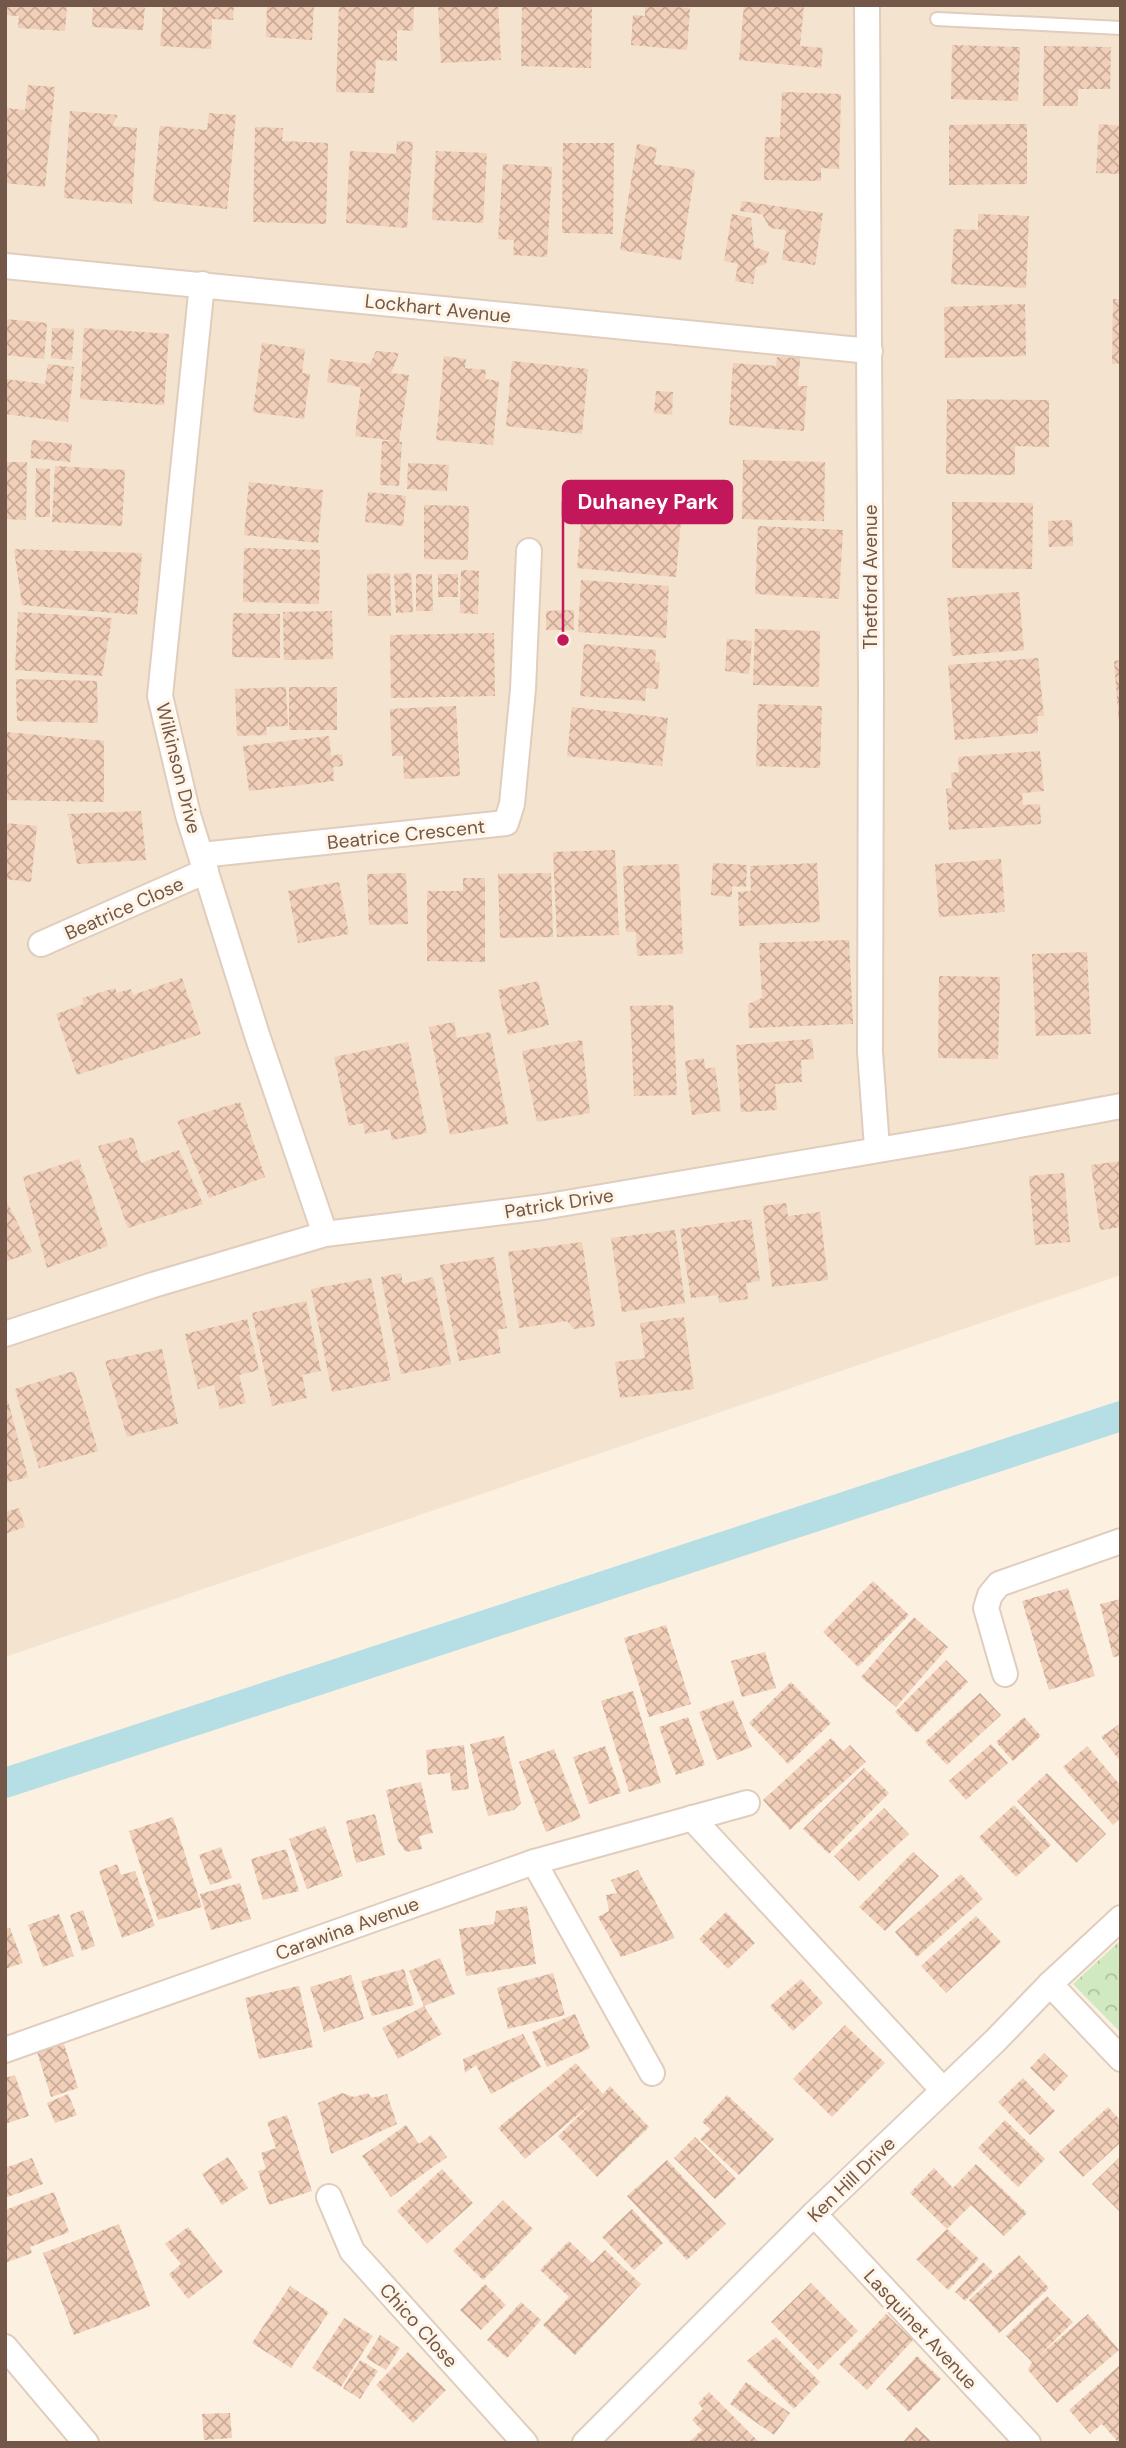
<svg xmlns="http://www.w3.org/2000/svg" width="1126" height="2448" viewBox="0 0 1126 2448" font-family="'DM Sans',sans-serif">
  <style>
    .residential { fill: #f3e3cf }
    .park { fill: url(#park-crowns) }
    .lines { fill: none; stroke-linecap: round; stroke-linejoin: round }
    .canal { stroke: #b6dee5; stroke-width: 30 }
    .building { fill: url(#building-cross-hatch) }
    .lane-casing { stroke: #e0cdbd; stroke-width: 16 }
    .street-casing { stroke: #e0cdbd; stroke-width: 28 }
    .lane { stroke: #fff; stroke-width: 12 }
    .street { stroke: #fff; stroke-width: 24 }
    .labels { text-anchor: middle; stroke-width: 6; stroke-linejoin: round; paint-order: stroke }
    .street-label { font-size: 19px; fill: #735748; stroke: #fff5e7 }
    .leader { fill: none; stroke: #c2185b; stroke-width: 2.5 }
    .callout-dot { fill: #c2185b; stroke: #fff5e7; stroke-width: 2.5 }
    .callout { fill: #c2185b; stroke: #c2185b; stroke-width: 2.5 }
    .callout-label { font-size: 21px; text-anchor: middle; font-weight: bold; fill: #fff }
  </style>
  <defs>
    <pattern id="park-crowns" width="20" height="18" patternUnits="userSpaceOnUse" patternTransform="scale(1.75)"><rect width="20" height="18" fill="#d1e9c0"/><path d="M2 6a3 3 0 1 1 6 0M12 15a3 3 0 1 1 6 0" fill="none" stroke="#aec09e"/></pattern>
    <pattern id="building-cross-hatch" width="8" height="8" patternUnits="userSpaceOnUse" patternTransform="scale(1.75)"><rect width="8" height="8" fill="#f1cfb8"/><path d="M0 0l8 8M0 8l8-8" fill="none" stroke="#c8ab98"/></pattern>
  </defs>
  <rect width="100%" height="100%" fill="#fcf1e1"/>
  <path class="residential" d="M5,5H1121V1275L5,1657Z"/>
  <path class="park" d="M1121,1940V2033L1073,1984Z"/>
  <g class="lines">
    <path class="canal" d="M5,1783L1121,1416"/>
  </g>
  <g class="building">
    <path d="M5,5H67L65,31L18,28L19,16L5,15Z"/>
    <path d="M93,5H145L143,30L92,27Z"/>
    <path d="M163,5H234L233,20L212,19L211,49L160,46Z"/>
    <path d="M267,5H314L312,40L266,37Z"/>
    <path d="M339,5H414L413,31L397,30V61L376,60L374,93L336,92Z"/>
    <path d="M438,5H498L501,60L441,63Z"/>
    <path d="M522,5H592L591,68L521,66Z"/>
    <path d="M645,5L690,8L687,50L631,45L633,15L645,16Z"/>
    <path d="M744,5H804L800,46L823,48L821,68L739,60Z"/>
    <path d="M952,45L1020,47L1018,101L951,99Z"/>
    <path d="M1044,46L1111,47L1110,89H1078V106H1043Z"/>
    <path d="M28,85L55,87L45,187L5,183V108L25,110Z"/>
    <path d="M782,92L841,94L839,169L821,168V181L764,180L765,137H780Z"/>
    <path d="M70,111L118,115L112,126L137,128L132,204L64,198Z"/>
    <path d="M209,113L236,115L227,209L153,201L160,126L207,130Z"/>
    <path d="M1027,124V184L949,185V125Z"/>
    <path d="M1099,124L1121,126V174L1096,173Z"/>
    <path d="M255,127L283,128L282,141L328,143L326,224L253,222Z"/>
    <path d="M397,141L413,142L407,228L346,223L350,151L396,154Z"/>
    <path d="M563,143H614L613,234L562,233Z"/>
    <path d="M637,144L657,148L654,164L695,170L681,260L620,250Z"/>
    <path d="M436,151L487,153L483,223L432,220Z"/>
    <path d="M503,164L552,167L547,257L513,255L514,240L498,239Z"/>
    <path d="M742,201L823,213L815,265L782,260L786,230L770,228L762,214L740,211Z"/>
    <path d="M732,214L751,218L754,247L769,252L766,264L756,267L753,284L735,281L738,264L724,261Z"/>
    <path d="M978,214L1029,216L1026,288L951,284L954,229L978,230Z"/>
    <path d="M1113,299H1121V364H1112Z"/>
    <path d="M1025,304L1026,356L945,358L944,307Z"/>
    <path d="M5,319L47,323L44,359L5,355Z"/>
    <path d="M52,328L74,329L72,360L51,358Z"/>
    <path d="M84,328L169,334L164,405L80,399Z"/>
    <path d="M262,343L305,349L302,373L310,374L304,419L253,412Z"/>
    <path d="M376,351L399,353L391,373L409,375L399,442H402L399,486L380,485L382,441H396L355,436L361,387L327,382L330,359L370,364Z"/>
    <path d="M444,356L466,359L465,368L486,370L485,379L499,381L493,445L436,440Z"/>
    <path d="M777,357L800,358L798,386H807L804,431L729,425L733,363L776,366Z"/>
    <path d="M512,361L588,369L582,434L506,426Z"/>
    <path d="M48,364L74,367L68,422L5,414V379L45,384Z"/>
    <path d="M656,391L673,392L672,415L654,413Z"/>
    <path d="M947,399L1049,400V447L1015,446V475L946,474Z"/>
    <path d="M32,440L72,444L70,462L30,458Z"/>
    <path d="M743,460L825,462L824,521L742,519Z"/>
    <path d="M5,462H27L26,520L5,519Z"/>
    <path d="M408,463L449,465L447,491L407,489Z"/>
    <path d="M55,466L125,470L122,526L52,522Z"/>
    <path d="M36,468L50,469V517H35Z"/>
    <path d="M249,482L323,490L318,543L244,535Z"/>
    <path d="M368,492L406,496L403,526L365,522Z"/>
    <path d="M952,502L1033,503L1032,569L952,568Z"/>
    <path d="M424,505L469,506L468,560L424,559Z"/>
    <path d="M582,511L681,520L676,577L577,568Z"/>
    <path d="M1072,520L1073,546L1049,547L1048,521Z"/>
    <path d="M758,526L843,530L839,599L755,594Z"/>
    <path d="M244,548L320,550L319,604L243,602Z"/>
    <path d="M14,549L142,553L137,615L22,605Z"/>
    <path d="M461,570L479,571L478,614L460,613Z"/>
    <path d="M390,573L391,616H368L367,574Z"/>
    <path d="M411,573L413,612L396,613L394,574Z"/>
    <path d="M416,574H432L433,611H416Z"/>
    <rect x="438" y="574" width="20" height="23"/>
    <path d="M581,580L669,586L666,638L578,632Z"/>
    <path d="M1019,592L1024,650L952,656L947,598Z"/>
    <path d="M574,610V630H546V611Z"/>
    <path d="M332,611L333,659L284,660L283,612Z"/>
    <path d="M18,612L112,618L102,676L15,670Z"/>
    <path d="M233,613L280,614V658L232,657Z"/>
    <path d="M755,629L820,631L819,687L753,685Z"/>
    <path d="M494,633L495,696L391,698L390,635Z"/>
    <path d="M727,639L752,641L749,674L725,671Z"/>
    <path d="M584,644L656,650L655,662H660L658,689L646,688L645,701L580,696Z"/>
    <path d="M1038,658L1044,716H1037L1038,733L955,740L948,665Z"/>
    <path d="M1121,660V722H1119L1114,661Z"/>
    <path d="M16,679L97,681L98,723L17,721Z"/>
    <path d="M286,687L288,726L266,727L267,735L237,736L235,689Z"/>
    <rect x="289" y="687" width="48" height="43"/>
    <path d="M758,704L822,706L820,768L756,766Z"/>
    <path d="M456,706L460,776L404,779L403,756H392L390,709Z"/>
    <path d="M572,707L668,718L662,766L567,756Z"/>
    <path d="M5,732L104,741V802L5,800Z"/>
    <path d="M329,736L331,756L342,754L343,766L333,767L334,781L249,791L243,746Z"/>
    <path d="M1040,751L1044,791L1022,793L1023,805L1040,804L1041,824L949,830L946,789L952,788L951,773L959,772L958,757Z"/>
    <path d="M141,811L146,860L77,864L68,814Z"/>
    <path d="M5,823L37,826L31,882L5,879Z"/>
    <path d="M615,850L619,935L557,937L553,852Z"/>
    <path d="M1001,859L1005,912L939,917L935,864Z"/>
    <path d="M713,863L747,865L746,887L732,886V897L711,895Z"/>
    <path d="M817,863L820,922L739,926L738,892L751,891L750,866Z"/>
    <path d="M679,864L683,954L637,956L636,932H626L623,866Z"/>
    <path d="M406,873L408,924L369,925L367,874Z"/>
    <path d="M551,873L553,937L500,938L498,874Z"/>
    <path d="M463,878H485V962L427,961V891H463Z"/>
    <path d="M339,882L349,934L298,943L288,891Z"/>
    <path d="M849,940L853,1024L749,1028L748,1004L762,998L759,943Z"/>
    <path d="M1087,952L1091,1034L1036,1036L1032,954Z"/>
    <path d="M939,976L1000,977L998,1059L938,1058Z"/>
    <path d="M182,978L201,1034L77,1075L56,1014L84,1004L82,998L115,988L117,993L131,989L133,995Z"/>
    <path d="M538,981L549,1025L508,1035L498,990Z"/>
    <path d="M673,1005L677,1095L634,1096L630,1006Z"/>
    <path d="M454,1022L457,1038L490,1032L508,1124L450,1135L429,1027Z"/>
    <path d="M812,1039L814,1059L801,1060L802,1082L775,1084L777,1110L741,1112L736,1045Z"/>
    <path d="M582,1040L590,1113L537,1122L522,1051Z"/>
    <path d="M408,1042L427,1133L392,1140L390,1129L365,1134L363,1123L349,1126L334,1057Z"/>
    <path d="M704,1058L705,1069L715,1067L721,1111L692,1115L685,1061Z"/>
    <path d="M240,1102L265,1177L209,1198L177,1121Z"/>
    <path d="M133,1137L141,1163L179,1150L203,1204L128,1228L98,1146Z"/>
    <path d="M79,1159L108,1246L47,1268L23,1177Z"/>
    <path d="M1121,1161V1227L1100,1230L1091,1165Z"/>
    <path d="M1064,1173L1070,1242L1035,1245L1029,1176Z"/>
    <path d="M5,1198L32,1252L5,1262Z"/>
    <path d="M786,1203L788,1216L820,1212L828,1280L772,1287L763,1206Z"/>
    <path d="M751,1219L760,1281L746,1283L748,1299L719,1303L718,1295L691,1298L680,1229Z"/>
    <path d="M675,1230L685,1303L622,1312L611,1238Z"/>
    <path d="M582,1242L595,1326L574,1329L567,1321L519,1328L508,1252Z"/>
    <path d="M494,1257L507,1328L497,1330L501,1353L459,1361L440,1265Z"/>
    <path d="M401,1273L403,1284L433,1277L451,1364L401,1374L381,1277Z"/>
    <path d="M371,1278L391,1380L332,1392L311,1289Z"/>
    <path d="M306,1301L321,1371L302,1375L307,1398L272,1406L252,1313Z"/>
    <path d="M684,1317L694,1389L620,1398L615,1362L645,1358L640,1323Z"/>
    <path d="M247,1319L259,1370L239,1375L246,1403L220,1409L214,1385L198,1389L185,1334Z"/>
    <path d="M162,1349L178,1424L127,1437L105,1361Z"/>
    <path d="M74,1371L98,1451L39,1468L15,1389Z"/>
    <path d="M8,1401L28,1477L5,1483V1402Z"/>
    <path d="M19,1508L25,1527L5,1534V1512Z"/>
    <path d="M873,1581L909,1615L858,1667L823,1632Z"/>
    <path d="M1068,1588L1095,1676L1049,1690L1022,1601Z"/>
    <path d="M1121,1599V1656L1113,1657L1100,1604Z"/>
    <path d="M914,1617L948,1647L896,1707L861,1677Z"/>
    <path d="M666,1625L691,1704L649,1717L624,1638Z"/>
    <path d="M765,1652L776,1688L742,1697L731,1661Z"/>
    <path d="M946,1660L968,1682L917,1733L895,1712Z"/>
    <path d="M791,1682L831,1723L788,1764L749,1723Z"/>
    <path d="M633,1691L661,1783L629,1792L601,1701Z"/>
    <path d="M980,1693L1001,1715L947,1765L925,1742Z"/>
    <path d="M733,1700L752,1747L717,1760L699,1712Z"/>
    <path d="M688,1717L705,1765L676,1775L659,1727Z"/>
    <path d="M1024,1717L1041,1736L1013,1761L996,1742Z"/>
    <path d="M1121,1723V1762L1101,1737Z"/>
    <path d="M504,1736L521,1803L514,1810L488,1816L470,1744Z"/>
    <path d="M831,1738L843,1751L850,1745L866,1762L790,1830L763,1800Z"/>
    <path d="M991,1744L1008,1763L966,1800L949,1781Z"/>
    <path d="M464,1745L469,1789L452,1791L450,1773L428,1775L426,1750Z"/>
    <path d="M605,1746L621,1793L589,1804L573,1757Z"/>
    <path d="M1087,1746L1121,1786V1818L1113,1825L1063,1767Z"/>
    <path d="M554,1749L581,1818L546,1832L519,1762Z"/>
    <path d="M864,1768L889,1793L829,1854L803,1829Z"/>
    <path d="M1047,1773L1106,1834L1076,1863L1017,1801Z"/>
    <path d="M421,1782L433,1833L419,1836L422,1849L406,1852L398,1841L386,1790Z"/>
    <path d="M1014,1805L1051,1845L1016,1877L979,1837Z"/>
    <path d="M884,1808L909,1834L859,1881L834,1856Z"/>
    <path d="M375,1814L385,1855L356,1863L346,1821Z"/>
    <path d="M173,1817L202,1907L158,1920L129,1831Z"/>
    <path d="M325,1826L343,1876L307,1889L289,1839Z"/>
    <path d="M221,1847L232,1878L210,1885L199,1855Z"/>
    <path d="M286,1849L299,1891L263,1900L251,1859Z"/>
    <path d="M913,1852L939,1876L885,1931L859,1907Z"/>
    <path d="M117,1864L121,1875L135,1871L155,1926L122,1938L99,1871Z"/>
    <path d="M638,1870L675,1938L621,1957L598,1917L609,1911L606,1895L617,1893L611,1880Z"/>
    <path d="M961,1874L983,1899L917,1957L895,1932Z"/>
    <path d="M240,1883L251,1919L211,1930L200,1894Z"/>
    <path d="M527,1906L536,1964L466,1976L459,1929L494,1924L496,1911Z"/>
    <path d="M83,1910L95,1946L82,1951L70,1915Z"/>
    <path d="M726,1912L755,1943L728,1969L699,1939Z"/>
    <path d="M59,1914L74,1956L43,1967L28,1925Z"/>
    <path d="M976,1916L1001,1942L946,1993L921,1966Z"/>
    <path d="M10,1928L23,1963L5,1969V1929Z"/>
    <path d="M440,1958L455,1994L424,2006L409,1971Z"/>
    <path d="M404,1969L414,2005L372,2016L361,1981Z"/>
    <path d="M553,1973L565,2015L508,2029L497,1988Z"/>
    <path d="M351,1975L364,2019L324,2032L310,1987Z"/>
    <path d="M801,1979L823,2003L793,2031L770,2006Z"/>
    <path d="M299,1986L313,2047L259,2059L245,1998Z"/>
    <path d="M424,2006L442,2034L398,2059L382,2028Z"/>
    <path d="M575,2014L590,2048L547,2067L532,2032Z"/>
    <path d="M845,2025L885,2063L832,2117L793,2079Z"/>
    <path d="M523,2034L541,2067L491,2094L476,2065L465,2073L463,2059Z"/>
    <path d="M64,2044L78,2088L51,2097L37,2052Z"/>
    <path d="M1044,2053L1068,2076L1054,2091L1030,2068Z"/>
    <path d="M576,2063L603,2094L610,2086L649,2127L597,2177L558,2136L593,2102L525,2159L498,2128Z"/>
    <path d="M15,2075L29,2116L5,2124V2078Z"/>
    <path d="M1023,2078L1055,2111L1030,2135L998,2102Z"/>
    <path d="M342,2093L354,2097L368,2093L372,2098L387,2094L397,2124L331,2154L318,2103Z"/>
    <path d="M68,2094L77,2115L55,2123L47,2103Z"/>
    <path d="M727,2095L774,2139L739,2175L700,2139L710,2129L702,2122Z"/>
    <path d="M1108,2107L1121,2121V2142L1083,2177L1059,2152Z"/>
    <path d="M287,2115L312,2191L269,2205L258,2171L266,2169L261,2153L276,2148L267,2122Z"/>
    <path d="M1005,2120L1045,2159L1018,2187L978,2148Z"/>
    <path d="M406,2125L419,2144L431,2135L447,2157L391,2197L362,2156Z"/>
    <path d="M695,2137L736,2179L715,2199L674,2158Z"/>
    <path d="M1121,2156V2213L1092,2184Z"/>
    <path d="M228,2157L248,2188L222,2205L202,2174Z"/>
    <path d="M32,2158L43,2184L5,2198V2168Z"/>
    <path d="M667,2160L726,2224L687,2260L627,2196Z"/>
    <path d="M976,2164L1027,2213L1004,2236L971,2205L947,2229L910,2193L934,2168L953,2188Z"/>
    <path d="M442,2169L473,2203L427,2244L397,2211Z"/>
    <path d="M54,2192L69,2232L30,2247L32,2253L5,2263V2210Z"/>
    <path d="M503,2200L533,2229L483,2280L453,2251Z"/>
    <path d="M632,2209L663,2243L634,2270L602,2237Z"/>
    <path d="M119,2224L150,2306L74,2335L43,2253Z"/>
    <path d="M188,2227L223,2272L188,2299L169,2274L181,2264L165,2244Z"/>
    <path d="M947,2229L979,2259L948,2290L916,2259Z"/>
    <path d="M569,2241L592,2263L605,2250L641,2284L575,2355L543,2325L569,2297L540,2270Z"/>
    <path d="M1019,2255L1049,2288L999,2333L969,2300Z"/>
    <path d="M983,2262L993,2272L965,2301L955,2292Z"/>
    <path d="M811,2283L858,2331L818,2370L771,2322Z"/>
    <path d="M485,2284L506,2305L481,2330L460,2310Z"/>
    <path d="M290,2286L329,2312L291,2368L252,2343Z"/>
    <path d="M1047,2296L1073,2322L1039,2356L1088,2314L1119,2350L1057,2403L1028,2370L1032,2362L1006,2336Z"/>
    <path d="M521,2302L541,2320L507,2358L487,2340Z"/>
    <path d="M886,2314L913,2340L867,2390L839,2364Z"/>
    <path d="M344,2318L373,2336L341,2387L312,2368Z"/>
    <path d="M380,2335L400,2348L386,2370L366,2358Z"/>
    <path d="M776,2337L820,2382L794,2409L747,2361Z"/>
    <path d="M408,2352L446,2390L413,2423L376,2385Z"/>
    <path d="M917,2356L941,2379L909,2412L886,2389Z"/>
    <path d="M360,2360L378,2371L360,2399L343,2388Z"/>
    <path d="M1121,2364V2443H1119L1102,2424L1090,2434L1069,2410Z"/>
    <path d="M746,2382L790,2413L774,2435L730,2404Z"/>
    <path d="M709,2392L758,2441L756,2443H688L702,2430L692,2420L703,2409L698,2403Z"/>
    <path d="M230,2413L232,2438L204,2440L202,2414Z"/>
    <path d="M916,2427L933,2443H902Z"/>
  </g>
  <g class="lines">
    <defs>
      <path id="lane" d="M937,19L1121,28"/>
      <g id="street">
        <path d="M867,5L871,687L870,1052L877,1148"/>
        <path d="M5,266L870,351"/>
        <path d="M202,284L160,696L188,815L257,1035L325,1234"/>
        <path d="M201,855L506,823L512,804L523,689L529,551"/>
        <path d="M41,944L206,871"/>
        <path d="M5,1334L153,1285L325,1234L543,1207L955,1137L1121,1106"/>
        <path d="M1005,1674L986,1608L990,1595L999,1584L1121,1541"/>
        <path d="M692,1818L943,2090"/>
        <path d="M534,1862L652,2073"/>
        <path d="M1050,1984L1121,2059"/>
        <path d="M5,2050L534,1862L747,1803"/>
        <path d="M329,2197L352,2251L525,2443"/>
        <path d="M814,2214L1028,2443"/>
        <path d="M5,2347L86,2443"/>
        <path d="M585,2443L814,2214L995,2041L1050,1984L1121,1918"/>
      </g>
    </defs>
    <use href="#lane" class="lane-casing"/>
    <use href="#street" class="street-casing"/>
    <use href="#lane" class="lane"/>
    <use href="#street" class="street"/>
  </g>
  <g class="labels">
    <g class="street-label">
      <text transform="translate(438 308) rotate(6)" y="7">Lockhart Avenue</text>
      <text transform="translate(870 577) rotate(-90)" y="7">Thetford Avenue</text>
      <text transform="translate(179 768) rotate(76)" y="7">Wilkinson Drive</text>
      <text transform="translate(406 834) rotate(-6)" y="7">Beatrice Crescent</text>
      <text transform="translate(124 908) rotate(-24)" y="7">Beatrice Close</text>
      <text transform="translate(559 1203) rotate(-9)" y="7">Patrick Drive</text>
      <text transform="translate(347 1928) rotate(-20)" y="7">Carawina Avenue</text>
      <text transform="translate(851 2179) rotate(-44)" y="7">Ken Hill Drive</text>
      <text transform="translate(419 2325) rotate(48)" y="7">Chico Close</text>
      <text transform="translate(921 2329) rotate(47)" y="7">Lasquinet Avenue</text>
    </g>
  </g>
  <path class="leader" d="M563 640L563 502"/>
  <circle class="callout-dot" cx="563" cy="640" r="7"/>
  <rect class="callout" x="563" y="481" width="169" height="42" rx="7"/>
  <g class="callout-label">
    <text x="648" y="509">Duhaney Park</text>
  </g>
  <rect width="1126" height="2448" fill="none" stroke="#735748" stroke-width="14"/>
</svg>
